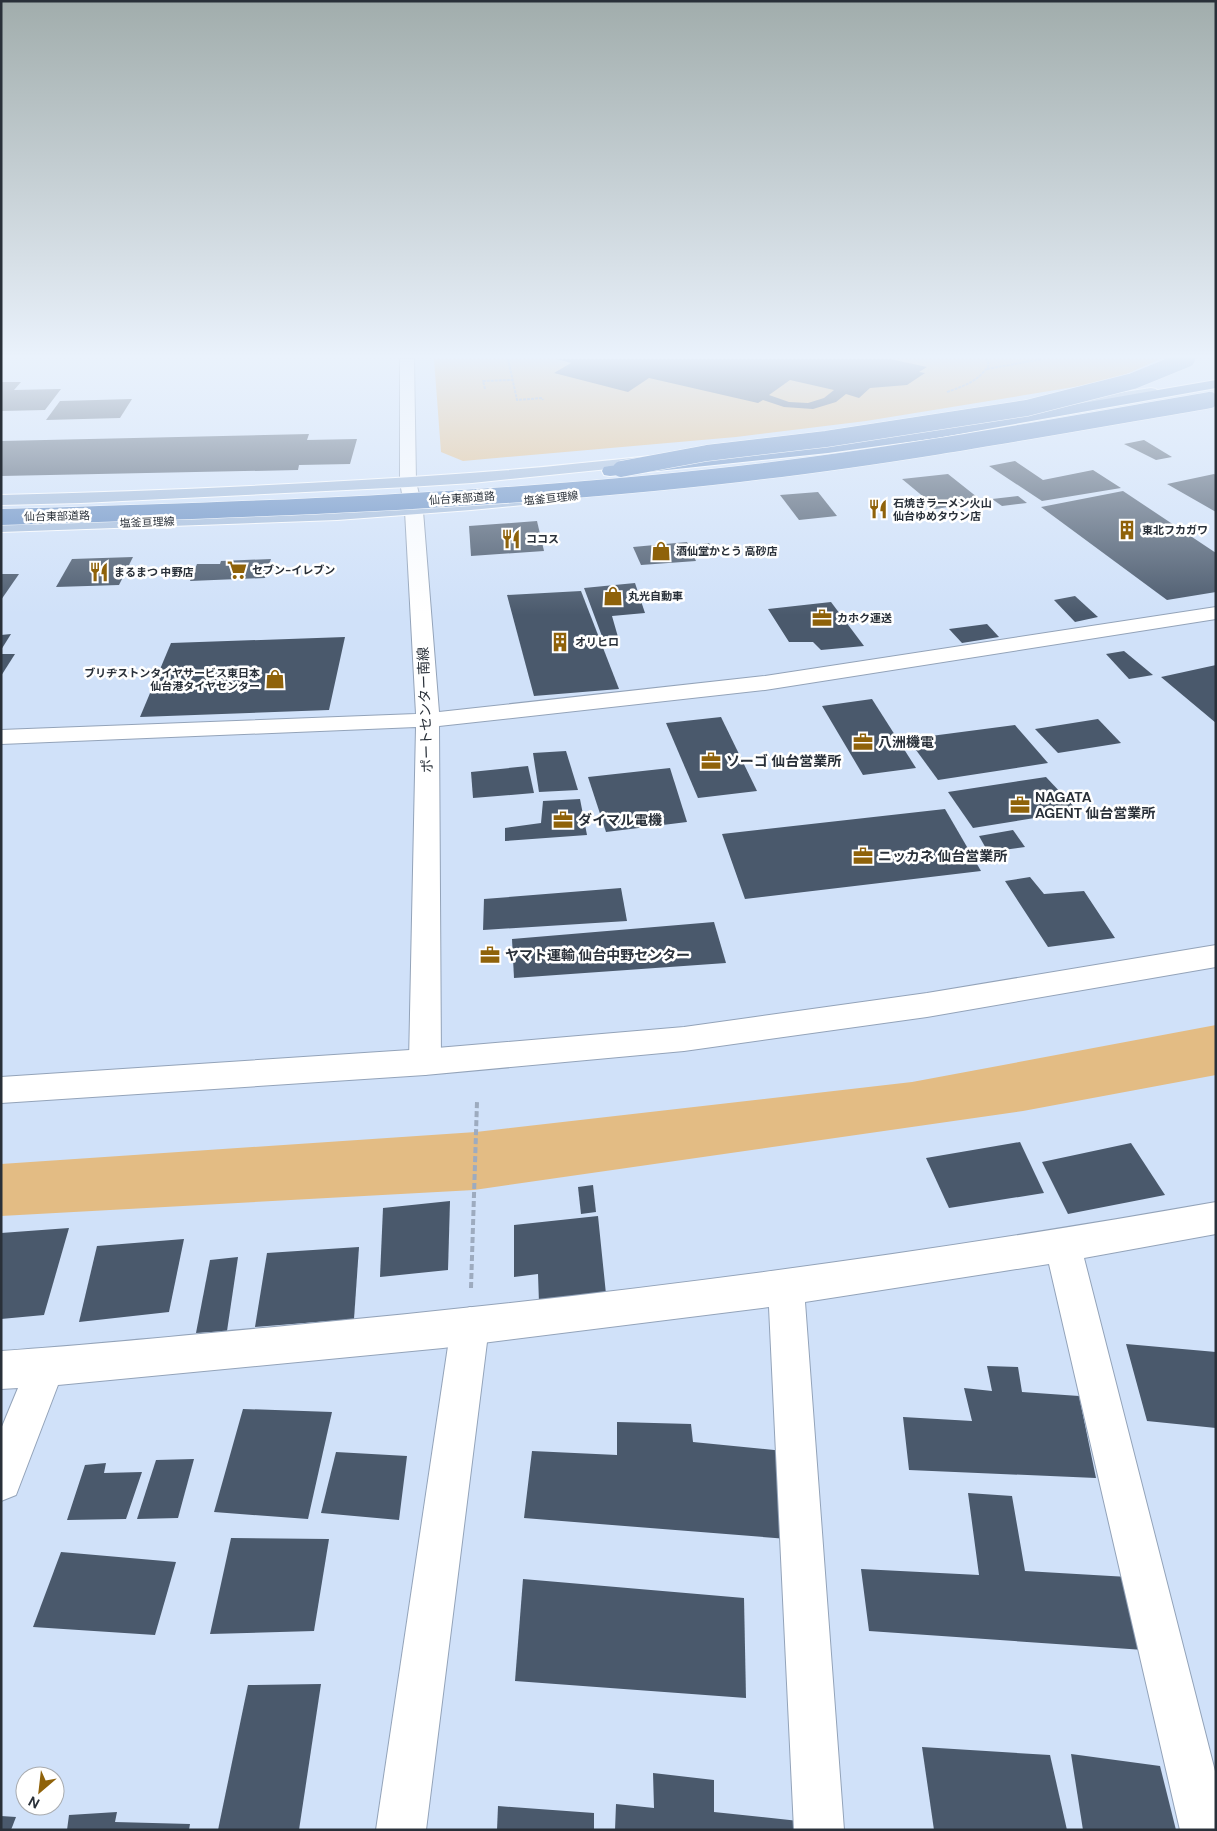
<svg xmlns="http://www.w3.org/2000/svg" width="1217" height="1831" viewBox="0 0 1217 1831" font-family="'DM Sans','Noto Sans JP',sans-serif">
  <style>
    .green { fill: #e3bc84 }
    .building { fill: #4a596c; fill-rule: evenodd }
    .lines { fill: none; stroke-linecap: round; stroke-linejoin: round }
    .minor-casing { stroke: #93a3b9; stroke-width: 2 }
    .tertiary-casing { stroke: #93a3b9; stroke-width: 2 }
    .primary-casing { stroke: #fff; stroke-width: 2 }
    .motorway-casing { stroke: #fff; stroke-width: 2 }
    .path-far1 { stroke: #9dabbf; stroke-width: 2; stroke-dasharray: 3 1; stroke-linecap: butt }
    .path { stroke: #9dabbf; stroke-width: 4; stroke-dasharray: 6 3; stroke-linecap: butt }
    .minor { fill: #fff; fill-rule: evenodd }
    .tertiary { fill: #fff; fill-rule: evenodd }
    .primary { fill: #a3bbda; fill-rule: evenodd }
    .motorway { fill: #668dc2; fill-rule: evenodd }
    .motorway-bridge-casing { stroke: #fff; stroke-width: 17; stroke-linecap: butt }
    .motorway-bridge { stroke: #668dc2; stroke-width: 16 }
    .labels { text-anchor: middle; stroke-width: 5; stroke-linejoin: round; paint-order: stroke }
    .far-street-label { font-size: 11px; fill: #293039; stroke: #fff }
    .far-poi-label { font-size: 11px; font-weight: bold; fill: #293039; stroke: #fff; text-anchor: start }
    .street-label { font-size: 14px; fill: #293039; stroke: #fff }
    .poi-label { font-size: 14px; font-weight: bold; fill: #293039; stroke: #fff; text-anchor: start }
  </style>
  <rect width="100%" height="100%" fill="#d0e1f9"/>
  <g class="green">
    <path d="M434,359H1160L1120,377L1086,385L866,421L736,437L463,461L441,452Z"/>
    <path d="M1216,1025V1075L1023,1111L474,1190L1,1216V1164L476,1132L912,1082Z"/>
  </g>
  <g class="building">
    <path d="M557,359H890L927,367L919,372L925,373L907,385L870,388L859,398L846,394L836,402L813,409L784,407L763,400L758,403L649,378L628,392L554,373L571,363ZM790,380L834,390L824,398L808,403L789,402L769,395Z"/>
    <path d="M1,382H21L14,390L61,389L45,410L1,411Z"/>
    <path d="M132,399L120,418L46,420L60,401Z"/>
    <path d="M309,434L307,440L357,439L350,464L299,465L298,470L1,476V441Z"/>
    <path d="M1144,440L1172,457L1156,460L1124,444Z"/>
    <path d="M1015,461L1043,480L1093,470L1121,488L1042,501L989,466Z"/>
    <path d="M948,474L982,501L931,510L926,504L931,503L902,479Z"/>
    <path d="M1214,474L1216,475V512L1167,484Z"/>
    <path d="M1123,491L1216,553V592L1167,600L1041,507Z"/>
    <path d="M818,492L837,516L799,520L780,495Z"/>
    <path d="M1018,496L1027,503L1002,506L992,499Z"/>
    <path d="M537,521L544,551L471,556L469,526Z"/>
    <path d="M687,542L696,561L641,565L633,547Z"/>
    <path d="M709,543L717,555L699,558L693,545Z"/>
    <path d="M133,557L119,585L56,587L72,559Z"/>
    <path d="M271,559L265,578L190,581L197,564H220L221,561Z"/>
    <path d="M1,574H19L1,600Z"/>
    <path d="M635,583L645,613L612,616L618,637L603,639L584,588Z"/>
    <path d="M581,591L619,689L534,696L507,595Z"/>
    <path d="M1075,596L1098,617L1075,622L1054,600Z"/>
    <path d="M831,602L864,646L821,650L813,642H789L768,609Z"/>
    <path d="M987,624L999,637L962,643L949,629Z"/>
    <path d="M11,634L1,650V635Z"/>
    <path d="M345,637L329,710L140,717L171,643Z"/>
    <path d="M1124,651L1153,675L1129,679L1106,654Z"/>
    <path d="M1,654H15L1,676Z"/>
    <path d="M1216,665V723L1161,677Z"/>
    <path d="M872,699L916,768L863,775L822,706Z"/>
    <path d="M721,717L757,791L698,798L666,723Z"/>
    <path d="M1098,719L1121,743L1058,753L1035,729Z"/>
    <path d="M1015,725L1048,763L938,780L908,739Z"/>
    <path d="M566,751L578,790L539,792L533,753Z"/>
    <path d="M528,766L534,793L473,798L471,772Z"/>
    <path d="M670,768L687,822L606,832L588,777Z"/>
    <path d="M1046,777L1078,811L973,828L948,792Z"/>
    <path d="M580,799L587,835L505,841V828L541,823L543,801Z"/>
    <path d="M945,809L981,871L745,899L722,834Z"/>
    <path d="M1013,830L1025,847L988,852L979,836Z"/>
    <path d="M1030,877L1044,894L1084,891L1115,938L1048,947L1005,881Z"/>
    <path d="M621,888L627,921L483,930L484,899Z"/>
    <path d="M714,922L726,963L514,978L512,939Z"/>
    <path d="M1020,1142L1044,1193L949,1208L926,1158Z"/>
    <path d="M1131,1143L1165,1195L1068,1214L1042,1162Z"/>
    <path d="M593,1185L596,1212L581,1214L578,1187Z"/>
    <path d="M450,1201L448,1270L380,1277L383,1208Z"/>
    <path d="M598,1216L606,1294L539,1303L538,1274L514,1277V1225Z"/>
    <path d="M69,1228L44,1315L1,1319V1233Z"/>
    <path d="M184,1239L169,1312L79,1322L97,1246Z"/>
    <path d="M359,1247L354,1319L255,1327L267,1253Z"/>
    <path d="M238,1257L227,1331L196,1333L210,1260Z"/>
    <path d="M1126,1344L1216,1352V1428L1147,1421Z"/>
    <path d="M987,1366L1018,1367L1022,1392L1079,1396L1096,1478L909,1470L903,1417L972,1421L964,1388L992,1391Z"/>
    <path d="M243,1409L332,1412L308,1519L214,1512Z"/>
    <path d="M617,1422L691,1424L693,1442L784,1451L788,1539L524,1518L532,1451L617,1455Z"/>
    <path d="M336,1452L407,1456L399,1520L321,1513Z"/>
    <path d="M194,1459L178,1518L137,1519L156,1460Z"/>
    <path d="M106,1463L104,1473L142,1472L126,1519L67,1520L85,1465Z"/>
    <path d="M968,1493L1012,1496L1025,1571L1128,1577L1144,1650L869,1631L861,1569L979,1575Z"/>
    <path d="M231,1538L329,1539L314,1631L210,1634Z"/>
    <path d="M61,1552L176,1562L155,1635L33,1627Z"/>
    <path d="M523,1579L744,1598L746,1698L515,1681Z"/>
    <path d="M321,1684L299,1830H218L248,1685Z"/>
    <path d="M922,1747L1050,1755L1067,1830H934Z"/>
    <path d="M1071,1754L1160,1766L1176,1830H1083Z"/>
    <path d="M653,1773L714,1780V1812L808,1822L809,1830H615L616,1804L654,1808Z"/>
    <path d="M498,1806L594,1813V1830H497Z"/>
    <path d="M117,1812L115,1822L190,1824L189,1830H67L69,1815Z"/>
    <path d="M1,1816L16,1817L11,1830H1Z"/>
  </g>
  <g class="lines">
    <defs>
      <g id="minor">
        <path d="M414,506L420,507L423,511L439,712L765,676L1216,607V619L765,690L439,726L441,1062L436,1071L425,1075L414,1071L409,1062L416,727L1,744V730L416,714L405,511L408,507Z"/>
        <path d="M1216,1202V1234L1084,1258L1216,1775V1830H1180L1049,1264L805,1302L844,1830H794L769,1307L443,1348L58,1385L16,1495L1,1501V1429L18,1388L1,1389V1351C99,1344 197,1334 295,1325C604,1296 911,1256 1216,1202Z"/>
      </g>
      <g id="tertiary">
        <path d="M400,359H414L416,482L423,511L420,515L414,516L408,515L405,511L400,482Z"/>
        <path d="M1216,945V967L927,1017L684,1051L425,1075L1,1103V1077L425,1049L684,1027L927,993Z"/>
        <path d="M470,1307L483,1313L489,1326L426,1830H376L451,1326L457,1313Z"/>
      </g>
      <g id="primary">
        <path d="M1151,388L1156,389L1158,392L1156,395L1038,415L1033,413L1030,410L1033,407L1038,405Z"/>
        <path d="M651,456L657,458L659,461L657,464L472,483L408,487L81,503L1,505V495C157,491 314,484 470,473C530,469 591,462 651,456Z"/>
        <path d="M538,494L544,495L547,499L544,503L471,510L337,520L1,532V522L337,509Z"/>
      </g>
      <path id="motorway" d="M1216,380V388L937,438L828,453L610,476L604,475L602,471L604,467L610,466L828,443L937,428Z"/>
    </defs>
    <use href="#minor" class="minor-casing"/>
    <use href="#tertiary" class="tertiary-casing"/>
    <use href="#primary" class="primary-casing"/>
    <use href="#motorway" class="motorway-casing"/>
    <g class="path-far1">
      <path d="M508,359L517,400L542,398L543,400"/>
      <path d="M987,369L1042,359"/>
      <path d="M485,389L483,381L512,380"/>
      <path d="M947,392C964,386 979,381 989,365L986,359"/>
    </g>
    <path class="path" d="M471,1288L477,1102"/>
    <use href="#minor" class="minor"/>
    <use href="#tertiary" class="tertiary"/>
    <use href="#primary" class="primary"/>
    <use href="#motorway" class="motorway"/>
    <defs>
      <g id="motorway-bridge">
        <path d="M621,469L707,453L826,439L1027,408L1133,381L1187,359"/>
        <path d="M1,517C247,510 494,502 739,474C897,456 1053,427 1210,400"/>
      </g>
    </defs>
    <use href="#motorway-bridge" class="motorway-bridge-casing"/>
    <use href="#motorway-bridge" class="motorway-bridge"/>
  </g>
  <linearGradient id="sky" x2="0" y2="1"><stop stop-color="#a1adac"/><stop offset="0.58" stop-color="#eaf2fc"/><stop offset="1" stop-color="#eaf2fc" stop-opacity="0"/></linearGradient>
  <rect width="1217" height="615" fill="url(#sky)"/>
  <defs>
    <symbol id="restaurant-bare" viewBox="-9 -9 18 18"><path d="M-5-6h1v4h1v-4h1v4h1v-4h1v5L-1.5 .5V6h-2V.5L-5-1ZM5-6V6H3V1.5H1.5Q1.5-4 5-6Z" fill="#8f620a" stroke="#fff" stroke-width="2.5" paint-order="stroke"/></symbol>
    <symbol id="building-bare" viewBox="-9 -9 18 18"><path d="M-4-6H4V6H1V3H-1V6H-4ZM-2.5-4.3h1.7v1.8h-1.7ZM.8-4.3h1.7v1.8H.8ZM-2.5-1h1.7V.8h-1.7ZM.8-1h1.7V.8H.8Z" fill="#8f620a" stroke="#fff" stroke-width="2.5" paint-order="stroke"/></symbol>
    <symbol id="shop-bare" viewBox="-9 -9 18 18"><path d="M-5-2.5h2.3a2.7 3.5 0 0 1 5.4 0H5L5.5 6h-11ZM-1.5-2.5h3a1.5 2.3 0 0 0-3 0Z" fill="#8f620a" stroke="#fff" stroke-width="2.5" paint-order="stroke"/></symbol>
    <symbol id="supermarket-bare" viewBox="-9 -9 18 18"><path d="M-6-5.5h2.5l.6 2H6L4.5 2H-2.5L-4.4-4H-6ZM-1.5 3.2a1.3 1.3 0 1 0 .1 0ZM3 3.2a1.3 1.3 0 1 0 .1 0Z" fill="#8f620a" stroke="#fff" stroke-width="2.5" paint-order="stroke"/></symbol>
    <symbol id="office-bare" viewBox="-9 -9 18 18"><path d="M-6-3h4V-5.5h4V-3h4V5H-6ZM-1-4.5V-3h2v-1.5ZM-6 0V1H6V0Z" fill="#8f620a" stroke="#fff" stroke-width="2.5" paint-order="stroke"/></symbol>
  </defs>
  <g fill-rule="evenodd">
    <use href="#restaurant-bare" x="864" y="495" width="28" height="28"/>
    <use href="#building-bare" x="1113" y="516" width="28" height="28"/>
    <use href="#restaurant-bare" x="497" y="525" width="28" height="28"/>
    <use href="#shop-bare" x="647" y="537" width="28" height="28"/>
    <use href="#supermarket-bare" x="223" y="556" width="28" height="28"/>
    <use href="#restaurant-bare" x="85" y="558" width="28" height="28"/>
    <use href="#shop-bare" x="599" y="582" width="28" height="28"/>
    <use href="#office-bare" x="808" y="604" width="28" height="28"/>
    <use href="#building-bare" x="546" y="628" width="28" height="28"/>
    <use href="#shop-bare" x="261" y="665" width="28" height="28"/>
    <use href="#office-bare" x="849" y="728" width="28" height="28"/>
    <use href="#office-bare" x="697" y="747" width="28" height="28"/>
    <use href="#office-bare" x="1006" y="791" width="28" height="28"/>
    <use href="#office-bare" x="549" y="806" width="28" height="28"/>
    <use href="#office-bare" x="849" y="842" width="28" height="28"/>
    <use href="#office-bare" x="476" y="941" width="28" height="28"/>
  </g>
  <g class="labels">
    <g class="far-street-label">
      <text transform="translate(462 498) rotate(-4)" y="4">仙台東部道路</text>
      <text transform="translate(551 498) rotate(-6)" y="4">塩釜亘理線</text>
      <text transform="translate(57 516) rotate(-1)" y="4">仙台東部道路</text>
      <text transform="translate(147 522) rotate(-2)" y="4">塩釜亘理線</text>
    </g>
    <g class="far-poi-label">
      <text x="893" y="507">石焼きラーメン火山<tspan x="893" dy="13">仙台ゆめタウン店</tspan></text>
      <text x="1142" y="534">東北フカガワ</text>
      <text x="526" y="543">ココス</text>
      <text x="676" y="555">酒仙堂かとう 高砂店</text>
      <text x="252" y="574">セブン-イレブン</text>
      <text x="114" y="576">まるまつ 中野店</text>
      <text x="628" y="600">丸光自動車</text>
      <text x="837" y="622">カホク運送</text>
      <text x="575" y="646">オリヒロ</text>
      <text x="260" y="677" text-anchor="end">ブリヂストンタイヤサービス東日本<tspan x="260" dy="13">仙台港タイヤセンター</tspan></text>
    </g>
    <g class="street-label">
      <text transform="translate(425 710) rotate(-92)" y="5">ポートセンター南線</text>
    </g>
    <g class="poi-label">
      <text x="878" y="747">八洲機電</text>
      <text x="726" y="766">ソーゴ 仙台営業所</text>
      <text x="1035" y="802">NAGATA<tspan x="1035" dy="16">AGENT 仙台営業所</tspan></text>
      <text x="578" y="825">ダイマル電機</text>
      <text x="878" y="861">ニッカネ 仙台営業所</text>
      <text x="505" y="960">ヤマト運輸 仙台中野センター</text>
    </g>
  </g>
  <rect width="1217" height="1831" fill="none" stroke="#293039" stroke-width="5"/>
  <g transform="translate(40 1791) rotate(208)"><circle r="24" fill="#ffffff" stroke="#a9acb0"/>
  <path d="M0-4L9 19L0 12L-9 19Z" fill="#8f620a"/>
  <text y="-8" font-size="14" font-weight="bold" text-anchor="middle" fill="#293039">N</text>
  </g>
</svg>
